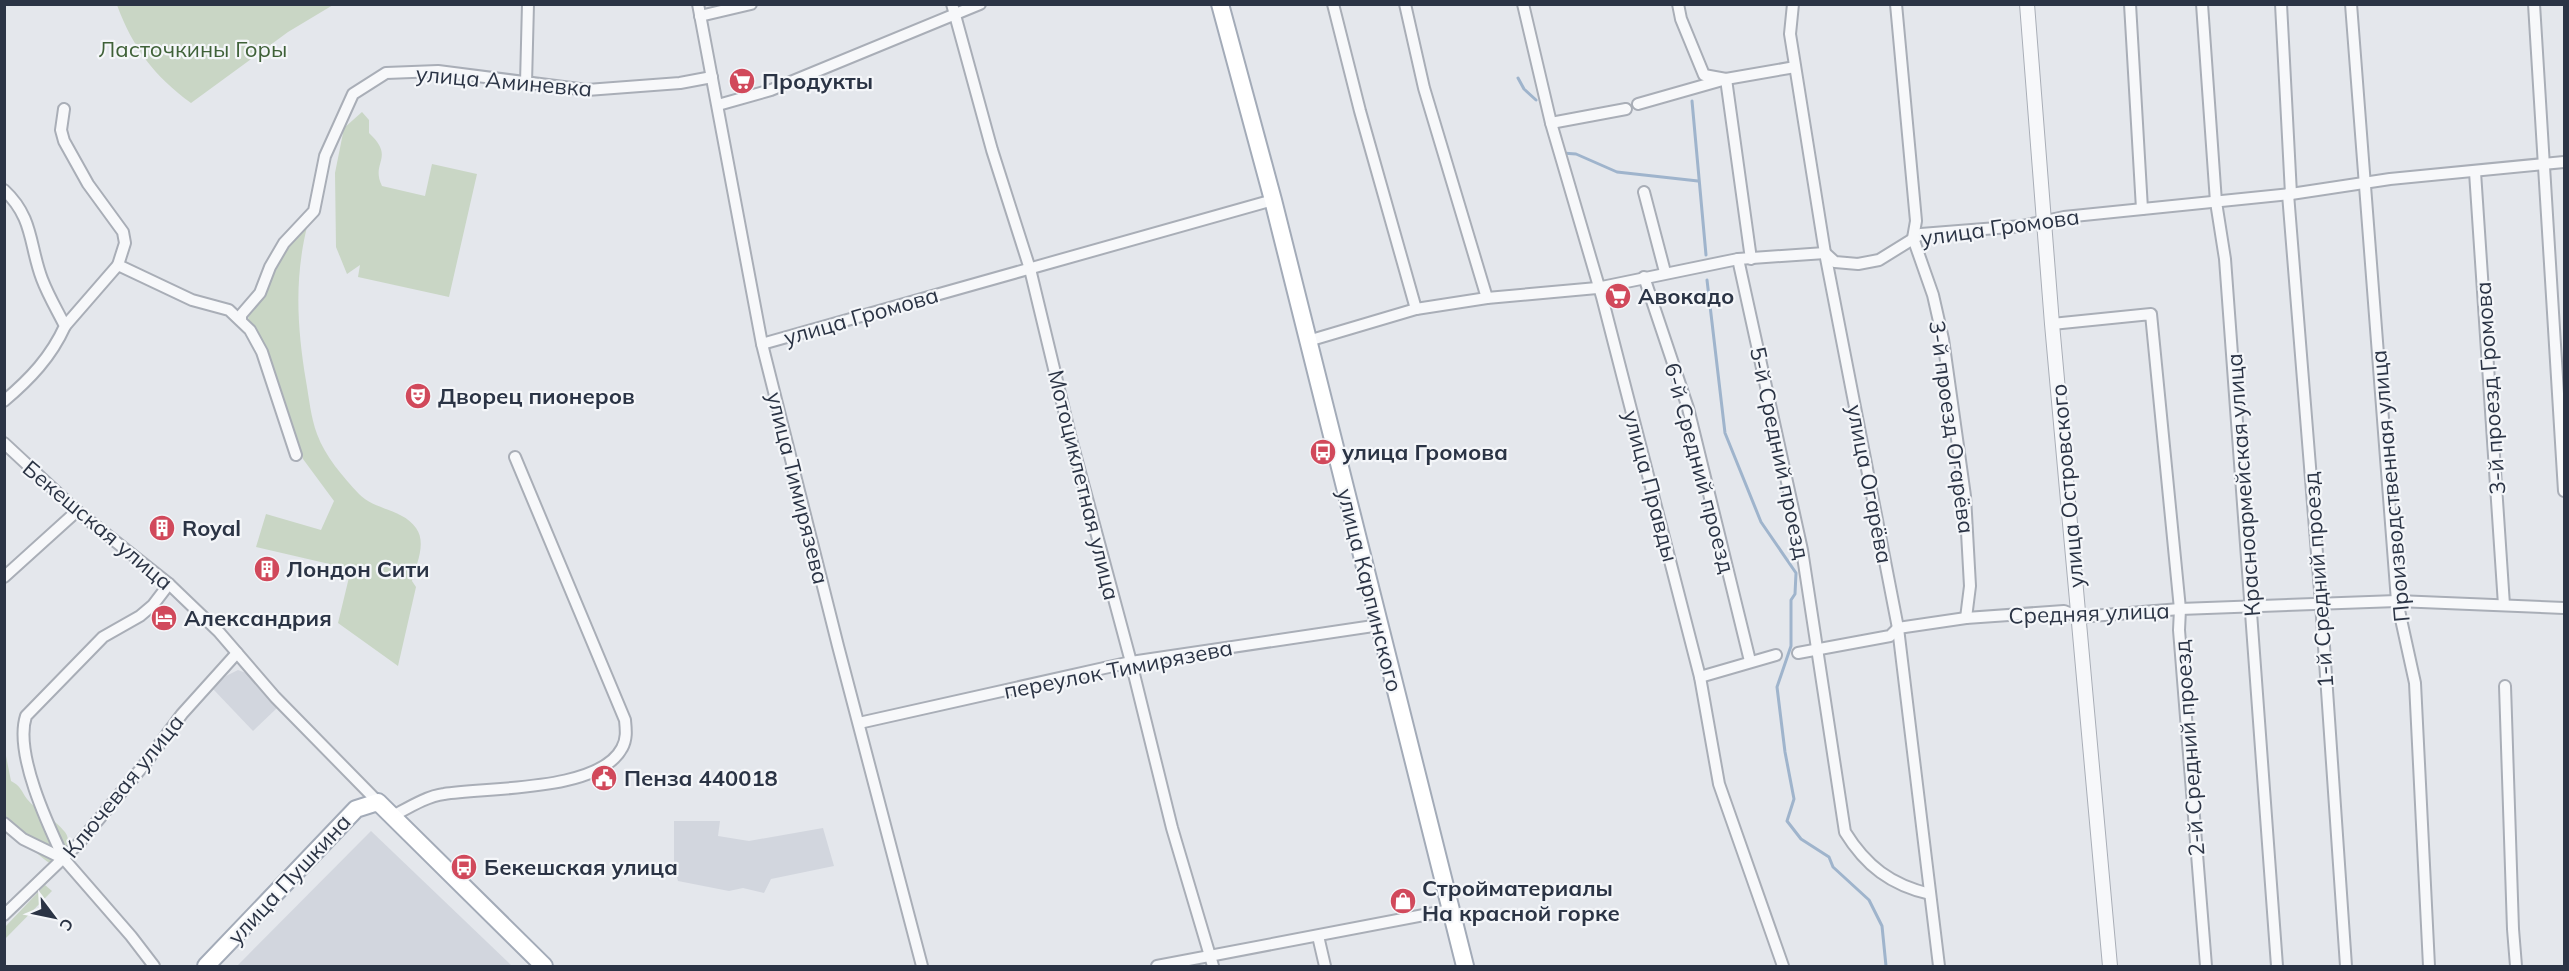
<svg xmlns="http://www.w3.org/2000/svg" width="2569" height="971" viewBox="0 0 2569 971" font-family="Mulish,sans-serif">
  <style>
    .built { fill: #d2d6de }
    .green { fill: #c9d6c5 }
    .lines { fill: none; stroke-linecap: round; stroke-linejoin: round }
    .stream { stroke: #9fb4cc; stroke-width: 3 }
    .minor-casing { stroke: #a9aeb7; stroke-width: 14 }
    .tertiary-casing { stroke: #a9aeb7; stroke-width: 16 }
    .primary-casing { stroke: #a3abb8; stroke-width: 20 }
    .minor { stroke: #f7f8fa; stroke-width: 10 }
    .tertiary { stroke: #f7f8fa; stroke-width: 14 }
    .primary { stroke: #fff; stroke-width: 16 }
    .labels { text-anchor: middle; stroke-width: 4.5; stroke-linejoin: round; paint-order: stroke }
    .park-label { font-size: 22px; fill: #3f6138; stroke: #f4f6f9 }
    .street-label { font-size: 22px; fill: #2b3445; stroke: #f4f6f9 }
    .poi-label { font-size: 22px; font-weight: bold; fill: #2b3445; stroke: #f4f6f9; text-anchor: start }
  </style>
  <rect width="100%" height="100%" fill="#e4e7ec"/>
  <g class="built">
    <path d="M238,670L246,673L277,708L253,731L213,689L226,676Z"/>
    <path d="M674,821H720L718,836L749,841L823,828L834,866L771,879L764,893L743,888L729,891L678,881L674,867Z"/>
    <path d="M371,831L512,966H237Z"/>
  </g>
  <g class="green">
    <path d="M117,5V4L333,5L288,32L191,103C154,76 133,48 117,5Z"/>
    <path d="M362,112L369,120V133C396,158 370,162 382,186L425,196L432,164L477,174L449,297L358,277L360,265L347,274L336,247L335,173L344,128Z"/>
    <path d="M308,223C294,277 297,327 306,381C309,398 311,418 317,434C325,456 343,477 359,494C374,510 403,509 416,528C427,543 416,565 412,581L416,587L398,666L338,623L351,569L256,547L266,514L321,530L334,501L303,459L267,354L248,318L288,244Z"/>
    <path d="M4,746L11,781C21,786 21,791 27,799C38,813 54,818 64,831C68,835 68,840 69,845L53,865C41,860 8,825 5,813C1,802 5,761 4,746Z"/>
    <path d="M45,885L52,891L5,939V927Z"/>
  </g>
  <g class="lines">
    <g class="stream">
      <path d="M1518,78L1524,89L1536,100"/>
      <path d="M1692,101L1706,255"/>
      <path d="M1562,153L1576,154L1617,172L1698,181"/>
      <path d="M1707,280L1725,433L1761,522L1796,573L1795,594L1791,600V646L1777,687L1785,752L1794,799L1787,821L1801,839L1829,857L1833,867L1869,900L1882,926L1886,966"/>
    </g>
    <defs>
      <g id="minor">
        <path d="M698,4L762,344L838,646L922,966"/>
        <path d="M952,4L992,150L1030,269L1070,435L1131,662L1172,828L1213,966"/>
        <path d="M1333,4L1360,111L1416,309"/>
        <path d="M1405,4L1424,88L1487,298"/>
        <path d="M1523,4L1551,123L1602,297L1700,677L1719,784L1783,966"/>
        <path d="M1678,4L1681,19L1704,75L1726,79L1751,259"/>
        <path d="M1793,4L1790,34L1825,253L1898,628L1939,966"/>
        <path d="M1896,4L1916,221L1913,238L1933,295L1943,339L1965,496L1970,586L1966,618"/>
        <path d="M2130,4L2142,209"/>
        <path d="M2202,4L2216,202L2225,259L2277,966"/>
        <path d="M2281,4L2291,194"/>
        <path d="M2351,4L2397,601L2415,683L2429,966"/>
        <path d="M2534,4L2564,491"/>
        <path d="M700,16L751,4"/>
        <path d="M526,83L528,4"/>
        <path d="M1638,104L1726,79L1795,67"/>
        <path d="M718,105L771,90L980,4"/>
        <path d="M64,109L61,130L64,141L88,184L123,232L125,243L118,265"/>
        <path d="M1551,123L1626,109"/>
        <path d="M2475,172L2504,605"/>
        <path d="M4,190C34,218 29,245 42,279C48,295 57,310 65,326C51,357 30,379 4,401"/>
        <path d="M1644,192L1665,272"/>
        <path d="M2288,194L2321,603L2346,966"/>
        <path d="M1738,259L1802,550L1845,832C1866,866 1891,885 1930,894"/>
        <path d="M1644,277L1688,408L1750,661"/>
        <path d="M241,320V315L260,293L270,267L284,243L314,211L325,156L353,94L386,73L438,71L587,90L680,83L712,77"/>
        <path d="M2052,324L2151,314L2180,609L2179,630L2206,966"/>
        <path d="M65,326L118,265L192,300L229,310L250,330L262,352L296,455"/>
        <path d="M1308,341L1416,309L1487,298L1597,288L1738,259L1825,253L1835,262L1858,264L1879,260L1921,234L2022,226L2064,217L2291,194L2390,179L2564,162"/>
        <path d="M762,344L1273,200"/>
        <path d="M4,443L77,511L169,584L219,632L275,697L378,802"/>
        <path d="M4,577L77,511"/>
        <path d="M1798,653L1890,636L1898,628L1966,618L2064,611L2079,617L2180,609L2397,601L2564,608"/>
        <path d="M1700,677L1776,655"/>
        <path d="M2505,686L2513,929L2516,966"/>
        <path d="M859,723L1131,662L1380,625"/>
        <path d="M393,816C408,808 427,796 444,794C488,787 599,792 622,748C627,739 626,730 625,720L515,457"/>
        <path d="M4,823L23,839L64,859L131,936L154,966"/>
        <path d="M64,859C48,825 14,753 26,716L103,637L140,616L153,605L169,584"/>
        <path d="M4,915L79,843L144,765L182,714L237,653"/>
        <path d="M1318,936L1325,966"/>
        <path d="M1157,966L1450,910"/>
      </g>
      <path id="tertiary" d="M2027,4L2052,324L2110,966"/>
      <g id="primary">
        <path d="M1220,4L1273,200L1465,966"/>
        <path d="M206,966L356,809L378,802L544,966"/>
      </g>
    </defs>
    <use href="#minor" class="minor-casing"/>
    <use href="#tertiary" class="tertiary-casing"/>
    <use href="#primary" class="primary-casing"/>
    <use href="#minor" class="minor"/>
    <use href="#tertiary" class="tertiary"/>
    <use href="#primary" class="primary"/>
  </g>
  <defs>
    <symbol id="supermarket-disc" viewBox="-11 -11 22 22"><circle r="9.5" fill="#d1495b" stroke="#f4f6f9"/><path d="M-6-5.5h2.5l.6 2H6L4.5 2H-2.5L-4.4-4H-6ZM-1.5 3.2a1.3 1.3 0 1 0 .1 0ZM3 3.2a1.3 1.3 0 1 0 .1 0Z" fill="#fff"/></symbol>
    <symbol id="theatre-disc" viewBox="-11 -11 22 22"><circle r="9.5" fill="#d1495b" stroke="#f4f6f9"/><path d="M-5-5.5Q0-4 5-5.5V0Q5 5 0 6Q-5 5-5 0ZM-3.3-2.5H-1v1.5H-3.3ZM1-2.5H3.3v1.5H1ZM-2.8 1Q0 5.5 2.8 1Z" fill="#fff"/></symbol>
    <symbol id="bus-disc" viewBox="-11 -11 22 22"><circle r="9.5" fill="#d1495b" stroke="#f4f6f9"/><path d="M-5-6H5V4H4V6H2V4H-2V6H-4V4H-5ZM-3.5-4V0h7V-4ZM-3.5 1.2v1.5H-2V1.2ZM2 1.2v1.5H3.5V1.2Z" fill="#fff"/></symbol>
    <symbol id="building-disc" viewBox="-11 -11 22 22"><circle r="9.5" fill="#d1495b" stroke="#f4f6f9"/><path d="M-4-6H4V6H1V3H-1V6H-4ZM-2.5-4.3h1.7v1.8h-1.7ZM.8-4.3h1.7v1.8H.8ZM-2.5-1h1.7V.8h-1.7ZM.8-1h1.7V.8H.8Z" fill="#fff"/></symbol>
    <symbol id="hotel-disc" viewBox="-11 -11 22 22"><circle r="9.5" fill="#d1495b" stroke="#f4f6f9"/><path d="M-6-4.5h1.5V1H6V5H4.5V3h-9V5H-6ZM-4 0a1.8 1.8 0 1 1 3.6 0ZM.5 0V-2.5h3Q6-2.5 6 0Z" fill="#fff"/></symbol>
    <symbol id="civic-disc" viewBox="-11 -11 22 22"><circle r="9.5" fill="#d1495b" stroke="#f4f6f9"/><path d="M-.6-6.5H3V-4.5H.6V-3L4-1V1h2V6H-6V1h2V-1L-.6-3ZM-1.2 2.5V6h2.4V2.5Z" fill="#fff"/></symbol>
    <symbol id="shop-disc" viewBox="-11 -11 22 22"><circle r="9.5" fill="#d1495b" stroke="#f4f6f9"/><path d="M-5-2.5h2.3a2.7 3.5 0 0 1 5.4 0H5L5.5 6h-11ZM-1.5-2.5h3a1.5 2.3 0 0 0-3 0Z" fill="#fff"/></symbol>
  </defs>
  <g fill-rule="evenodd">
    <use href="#supermarket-disc" x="727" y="66" width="30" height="30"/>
    <use href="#supermarket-disc" x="1603" y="281" width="30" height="30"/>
    <use href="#theatre-disc" x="403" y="381" width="30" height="30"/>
    <use href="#bus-disc" x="1308" y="437" width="30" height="30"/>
    <use href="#building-disc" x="147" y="513" width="30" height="30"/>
    <use href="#building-disc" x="252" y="554" width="30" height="30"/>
    <use href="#hotel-disc" x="149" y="603" width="30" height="30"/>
    <use href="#civic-disc" x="589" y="763" width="30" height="30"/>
    <use href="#bus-disc" x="449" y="852" width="30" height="30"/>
    <use href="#shop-disc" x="1388" y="886" width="30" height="30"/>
  </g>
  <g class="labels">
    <g class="park-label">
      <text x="193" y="57">Ласточкины Горы</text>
    </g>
    <g class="street-label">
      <text transform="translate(504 81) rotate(5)" y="8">улица Аминевка</text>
      <text transform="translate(2000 227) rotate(-8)" y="8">улица Громова</text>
      <text transform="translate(861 316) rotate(-16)" y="8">улица Громова</text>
      <text transform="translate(2490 388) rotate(-94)" y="8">3-й проезд Громова</text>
      <text transform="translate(1952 427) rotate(82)" y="8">3-й проезд Огарёва</text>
      <text transform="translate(1780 453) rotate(78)" y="8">5-й Средний проезд</text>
      <text transform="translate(1700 468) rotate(75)" y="8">6-й Средний проезд</text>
      <text transform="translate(1870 484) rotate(79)" y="8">улица Огарёва</text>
      <text transform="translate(1084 485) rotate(76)" y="8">Мотоциклетная улица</text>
      <text transform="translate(2243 485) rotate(-94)" y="8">Красноармейская улица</text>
      <text transform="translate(1651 486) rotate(75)" y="8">улица Правды</text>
      <text transform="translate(2067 486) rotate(-95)" y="8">улица Островского</text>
      <text transform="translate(2390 486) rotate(-95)" y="8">Производственная улица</text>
      <text transform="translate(798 488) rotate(76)" y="8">улица Тимирязева</text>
      <text transform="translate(98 525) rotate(40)" y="8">Бекешская улица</text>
      <text transform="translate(2318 580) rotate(-94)" y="8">1-й Средний проезд</text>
      <text transform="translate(1370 590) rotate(76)" y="8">улица Карпинского</text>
      <text transform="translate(2089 613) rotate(-2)" y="8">Средняя улица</text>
      <text transform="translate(1118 669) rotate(-11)" y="8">переулок Тимирязева</text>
      <text transform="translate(2189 748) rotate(-94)" y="8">2-й Средний проезд</text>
      <text transform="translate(123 786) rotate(-51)" y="8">Ключевая улица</text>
      <text transform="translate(289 879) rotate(-47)" y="8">улица Пушкина</text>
    </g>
    <g class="poi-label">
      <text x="762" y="89">Продукты</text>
      <text x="1638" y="304">Авокадо</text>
      <text x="438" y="404">Дворец пионеров</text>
      <text x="1342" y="460">улица Громова</text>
      <text x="182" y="536">Royal</text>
      <text x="286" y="577">Лондон Сити</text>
      <text x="184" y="626">Александрия</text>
      <text x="624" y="786">Пенза 440018</text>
      <text x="484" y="875">Бекешская улица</text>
      <text x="1422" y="896">Стройматериалы<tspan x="1422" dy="25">На красной горке</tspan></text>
    </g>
  </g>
  <rect width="2569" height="971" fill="none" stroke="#2b3445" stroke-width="12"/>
  <g transform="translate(54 917) rotate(122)" stroke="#f4f6f9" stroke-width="4.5" paint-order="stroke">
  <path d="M0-4.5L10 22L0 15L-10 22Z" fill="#2b3445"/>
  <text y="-9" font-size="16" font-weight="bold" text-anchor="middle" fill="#2b3445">С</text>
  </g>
</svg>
